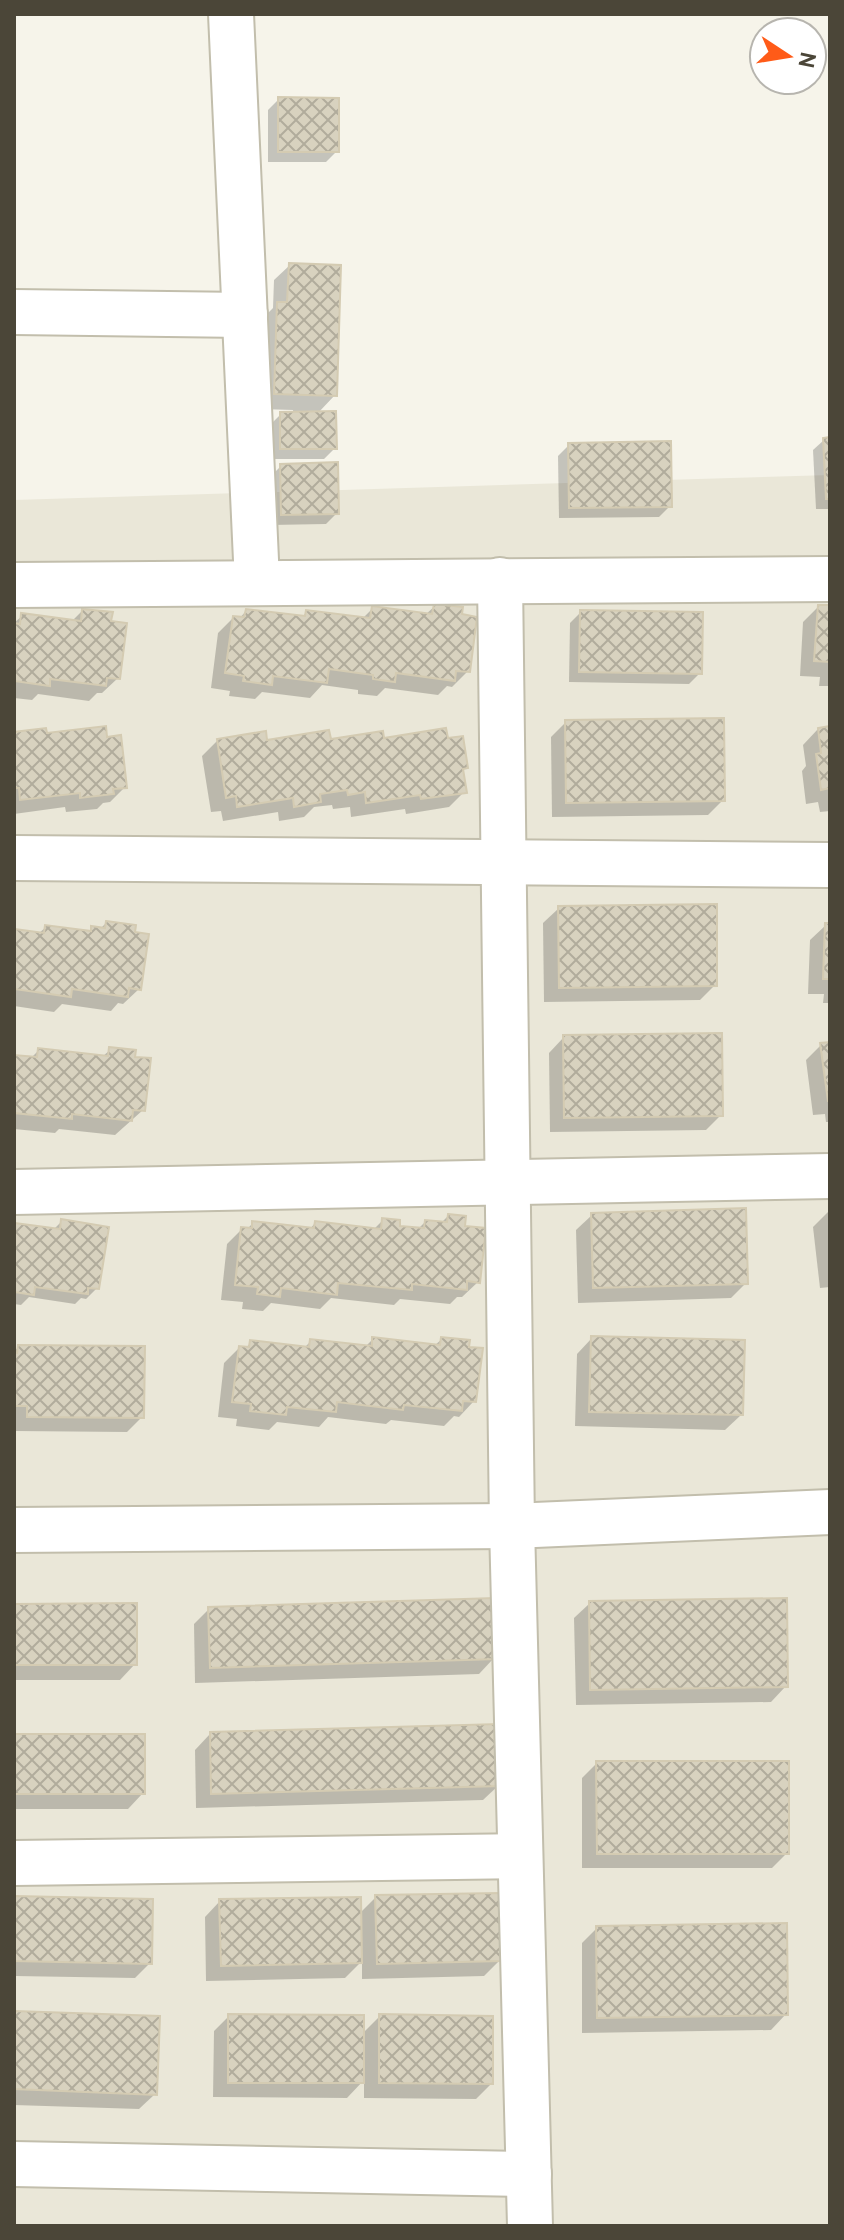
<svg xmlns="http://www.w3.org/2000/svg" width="844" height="2240" viewBox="0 0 844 2240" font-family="Overpass,sans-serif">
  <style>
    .residential { fill: #eae7d8 }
    .shadow { fill: #0003 }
    .building { fill: url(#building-cross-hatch); stroke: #d4cbb2; stroke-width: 2 }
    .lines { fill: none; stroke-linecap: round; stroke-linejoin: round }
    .minor-casing { stroke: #c2beac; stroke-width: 48 }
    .minor { stroke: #fff; stroke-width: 44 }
  </style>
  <defs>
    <pattern id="building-cross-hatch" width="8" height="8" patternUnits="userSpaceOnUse" patternTransform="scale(2)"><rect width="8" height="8" fill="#d8d2bf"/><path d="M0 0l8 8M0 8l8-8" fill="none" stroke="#b1ac9c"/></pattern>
  </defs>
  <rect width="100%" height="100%" fill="#f6f4ea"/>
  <path class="residential" d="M830,475V2226H14V500Z"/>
  <g class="shadow">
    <path d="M279,99L337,151L326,162H268V110Z"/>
    <path d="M290,265L335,395L318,413L335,448L324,459H270L271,424L281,414L293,413V410L260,409L262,319L273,308L274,280Z"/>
    <path d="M830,439V509H816L813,450L824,440Z"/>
    <path d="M569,445L670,506L659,517L559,518L558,456Z"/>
    <path d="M281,466L337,513L326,524L271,525L270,477Z"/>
    <path d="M830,602V686H819L820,677L800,676L803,622L818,607H825Z"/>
    <path d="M435,606L468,671L452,687L447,686L438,695L385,688L377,696L358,694V690L322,685L310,698L262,692L255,699L229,696L230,691L211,688L218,633L233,618L239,619L246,611L301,618L307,612L362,619L373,608L425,615Z"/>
    <path d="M82,611L109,623L118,678L102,693H97L89,701L38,694L32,700L14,698V623L22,616L72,621Z"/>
    <path d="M581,612L700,673L689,684L569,682L570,623Z"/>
    <path d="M566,722L723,800L708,815L552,817L551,737Z"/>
    <path d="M830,728V811L820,812L818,802L806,804L802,771L806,766L803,745L818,729Z"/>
    <path d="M14,734L106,739L125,787L110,802L103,803L97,809L66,812L65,807L14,814Z"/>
    <path d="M383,740L446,741L466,767L462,772L464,792L449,807L406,814L405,809L351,817L350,807L333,809L332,805L314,807L304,817L279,821L278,812L223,821L221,811L211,812L202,756L217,741Z"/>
    <path d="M559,908L715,985L700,1000L544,1002L543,923Z"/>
    <path d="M106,923L139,989L123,1004L118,1003L111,1011L62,1004L54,1012L14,1006V931L38,934L46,927L87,933L92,928L100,929Z"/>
    <path d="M826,925H830V1003H823L824,994H808L810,940Z"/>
    <path d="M564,1037L721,1115L706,1130L550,1132L549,1053Z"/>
    <path d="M830,1044V1122H826L825,1114L813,1115L806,1060L821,1045Z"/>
    <path d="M39,1050L102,1057L110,1050L143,1110L115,1135L59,1129L55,1133L14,1129V1057L31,1058Z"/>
    <path d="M828,1212L830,1287L820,1288L813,1227Z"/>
    <path d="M592,1215L746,1283L731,1298L578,1303L576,1230Z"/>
    <path d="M448,1216L478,1282L462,1297H457L450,1304L400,1299L394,1305L331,1298L320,1309L271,1303L263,1311L242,1309L243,1302L221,1300L227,1244L242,1229H247L253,1223L310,1229L315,1223L373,1230L382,1221L398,1227L418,1229L425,1222L441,1223Z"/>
    <path d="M62,1221L97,1288L86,1299L81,1298L75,1304L29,1297L21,1305L14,1304V1225L53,1230Z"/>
    <path d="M592,1338L741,1415L725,1430L575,1426L577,1354Z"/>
    <path d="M373,1339L434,1346L442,1339L474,1401L459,1417L454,1416L444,1426L391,1420L386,1424L328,1417L319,1427L277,1422L269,1430L236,1426L237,1419L218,1417L224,1363L239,1348L244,1349L251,1343L304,1348L311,1341L365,1347Z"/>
    <path d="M19,1347L142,1417L127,1432L14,1431V1351Z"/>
    <path d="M590,1603L786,1686L771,1702L576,1705L574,1618Z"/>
    <path d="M14,1606L135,1664L120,1680H14Z"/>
    <path d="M209,1609L494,1658L479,1674L195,1683L194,1624Z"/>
    <path d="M210,1734L499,1785L483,1800L196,1808L195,1750Z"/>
    <path d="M14,1736L143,1793L128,1809H14Z"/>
    <path d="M597,1763L787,1853L772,1868H582V1778Z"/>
    <path d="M376,1897L499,1961L484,1976L362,1979V1961L345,1978L206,1981L205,1917L220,1901L359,1914Z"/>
    <path d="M14,1898L150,1963L135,1978L14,1976Z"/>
    <path d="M597,1928L786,2014L771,2030L582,2033V1943Z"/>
    <path d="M14,2013L155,2094L139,2109L14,2105Z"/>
    <path d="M229,2016L362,2034L380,2016L491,2084L476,2099L364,2098V2080L347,2098L213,2097L214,2031Z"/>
  </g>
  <g class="building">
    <path d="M278,97L339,98V152H278Z"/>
    <path d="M289,263L341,265L337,396L274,394L277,302H287Z"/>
    <path d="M336,411L337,449H280V412Z"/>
    <path d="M830,437V499H826L823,438Z"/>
    <path d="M671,441L672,507L569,508L568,443Z"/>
    <path d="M338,462L339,514L281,515L280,464Z"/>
    <path d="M830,599V662L814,661L818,605H829Z"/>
    <path d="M434,604L463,607L462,614L477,617L470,672L456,671L455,681L396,673L395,682L373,679V675L329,669L327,683L273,676L272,685L243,681L244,676L225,673L233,616L244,617L246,609L305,616L306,610L370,618L372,606L432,614Z"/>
    <path d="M82,609L113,612L111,621L127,623L120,679L107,678L106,686L50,679V686L14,681V623L20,624L21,613L81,621Z"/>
    <path d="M580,610L703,612L702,674L579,672Z"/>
    <path d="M724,718L725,801L566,803L565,720Z"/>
    <path d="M106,726L107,737L121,735L127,788L113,789L114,794L80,798V793L20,800L19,788H14V732L46,728L47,733Z"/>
    <path d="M830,726V788L821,790L816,754L821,753L818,728Z"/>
    <path d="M446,728L448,738L463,736L468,768L463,769L467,793L421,799L420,795L366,803L365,792L348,795L347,790L320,794L321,802L294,807L293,798L237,807L236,796L226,798L217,739L266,731L267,740L329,730L331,739L383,731L384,738Z"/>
    <path d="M717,904V986L559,988L558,906Z"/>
    <path d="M106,921L136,925L135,932L149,934L141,990L129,988L128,997L72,989L71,997L14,989V929L44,933L45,925L91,931V926L105,928Z"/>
    <path d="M825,923H830V979H823Z"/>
    <path d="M722,1033L723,1116L564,1118L563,1035Z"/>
    <path d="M830,1042V1101H828L820,1043Z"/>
    <path d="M109,1047L136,1050L135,1057L151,1058L145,1111L133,1110L132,1121L72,1114V1119L14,1113V1055L37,1057L38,1048L108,1056Z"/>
    <path d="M746,1208L748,1284L593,1288L591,1213Z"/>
    <path d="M448,1214L466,1216L465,1226L486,1228L480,1283L467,1281V1290L412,1284V1290L338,1283L337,1295L281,1288L280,1297L257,1294L258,1287L235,1285L241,1227L252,1228V1221L314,1228L315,1221L381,1229L382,1218L400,1220V1226L424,1228L425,1220L447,1222Z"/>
    <path d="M61,1219L109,1227L99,1289L88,1288V1294L35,1287L34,1295L14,1292V1223L60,1229Z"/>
    <path d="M591,1336L745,1340L743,1415L589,1412Z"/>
    <path d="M372,1337L440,1345L441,1337L470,1340L469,1347L483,1348L476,1402L463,1401L462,1411L404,1405L403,1410L337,1402L336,1412L287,1407L286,1415L250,1411L251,1404L232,1402L239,1346L249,1347L250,1340L309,1347L310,1339L372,1346Z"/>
    <path d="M18,1345L145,1346L144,1418L27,1417V1406H14V1353H17Z"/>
    <path d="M495,1598L497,1659L210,1668L208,1607Z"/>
    <path d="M787,1598L788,1687L590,1690L589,1601Z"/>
    <path d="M137,1603V1665H14V1604Z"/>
    <path d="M500,1724L501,1786L211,1794L210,1732Z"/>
    <rect x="14" y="1734" width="131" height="60"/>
    <path d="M596,1761H789V1854H597Z"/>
    <path d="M500,1893L501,1961L377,1964L375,1895Z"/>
    <path d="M14,1896L153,1899L152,1964L14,1961Z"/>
    <path d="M361,1897L362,1963L221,1966L219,1899Z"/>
    <path d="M787,1923L788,2015L597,2018L596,1926Z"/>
    <path d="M14,2011L160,2016L157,2095L14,2089Z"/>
    <path d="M228,2014L364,2015V2083H228Z"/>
    <path d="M379,2014L493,2016V2084L379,2083Z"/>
  </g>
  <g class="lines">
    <defs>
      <g id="minor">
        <path d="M231,14L257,582"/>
        <path d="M14,312L245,315"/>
        <path d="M500,580L512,1526L530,2226"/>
        <path d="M14,585L830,579"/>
        <path d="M14,858L830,865"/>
        <path d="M14,1192L830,1176"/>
        <path d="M14,1530L512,1526L830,1512"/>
        <path d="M14,1863L520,1856"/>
        <path d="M14,2164L529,2174"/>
      </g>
    </defs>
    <use href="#minor" class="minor-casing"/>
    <use href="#minor" class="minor"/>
  </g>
  <rect width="844" height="2240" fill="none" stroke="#4b4638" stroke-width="32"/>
  <g transform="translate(788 56) rotate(102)"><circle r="38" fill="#ffffff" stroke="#b7b5af" stroke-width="2"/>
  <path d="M0-6L14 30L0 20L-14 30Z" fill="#ff5b18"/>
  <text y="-12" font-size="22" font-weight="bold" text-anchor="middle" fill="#4b4638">N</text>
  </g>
</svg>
